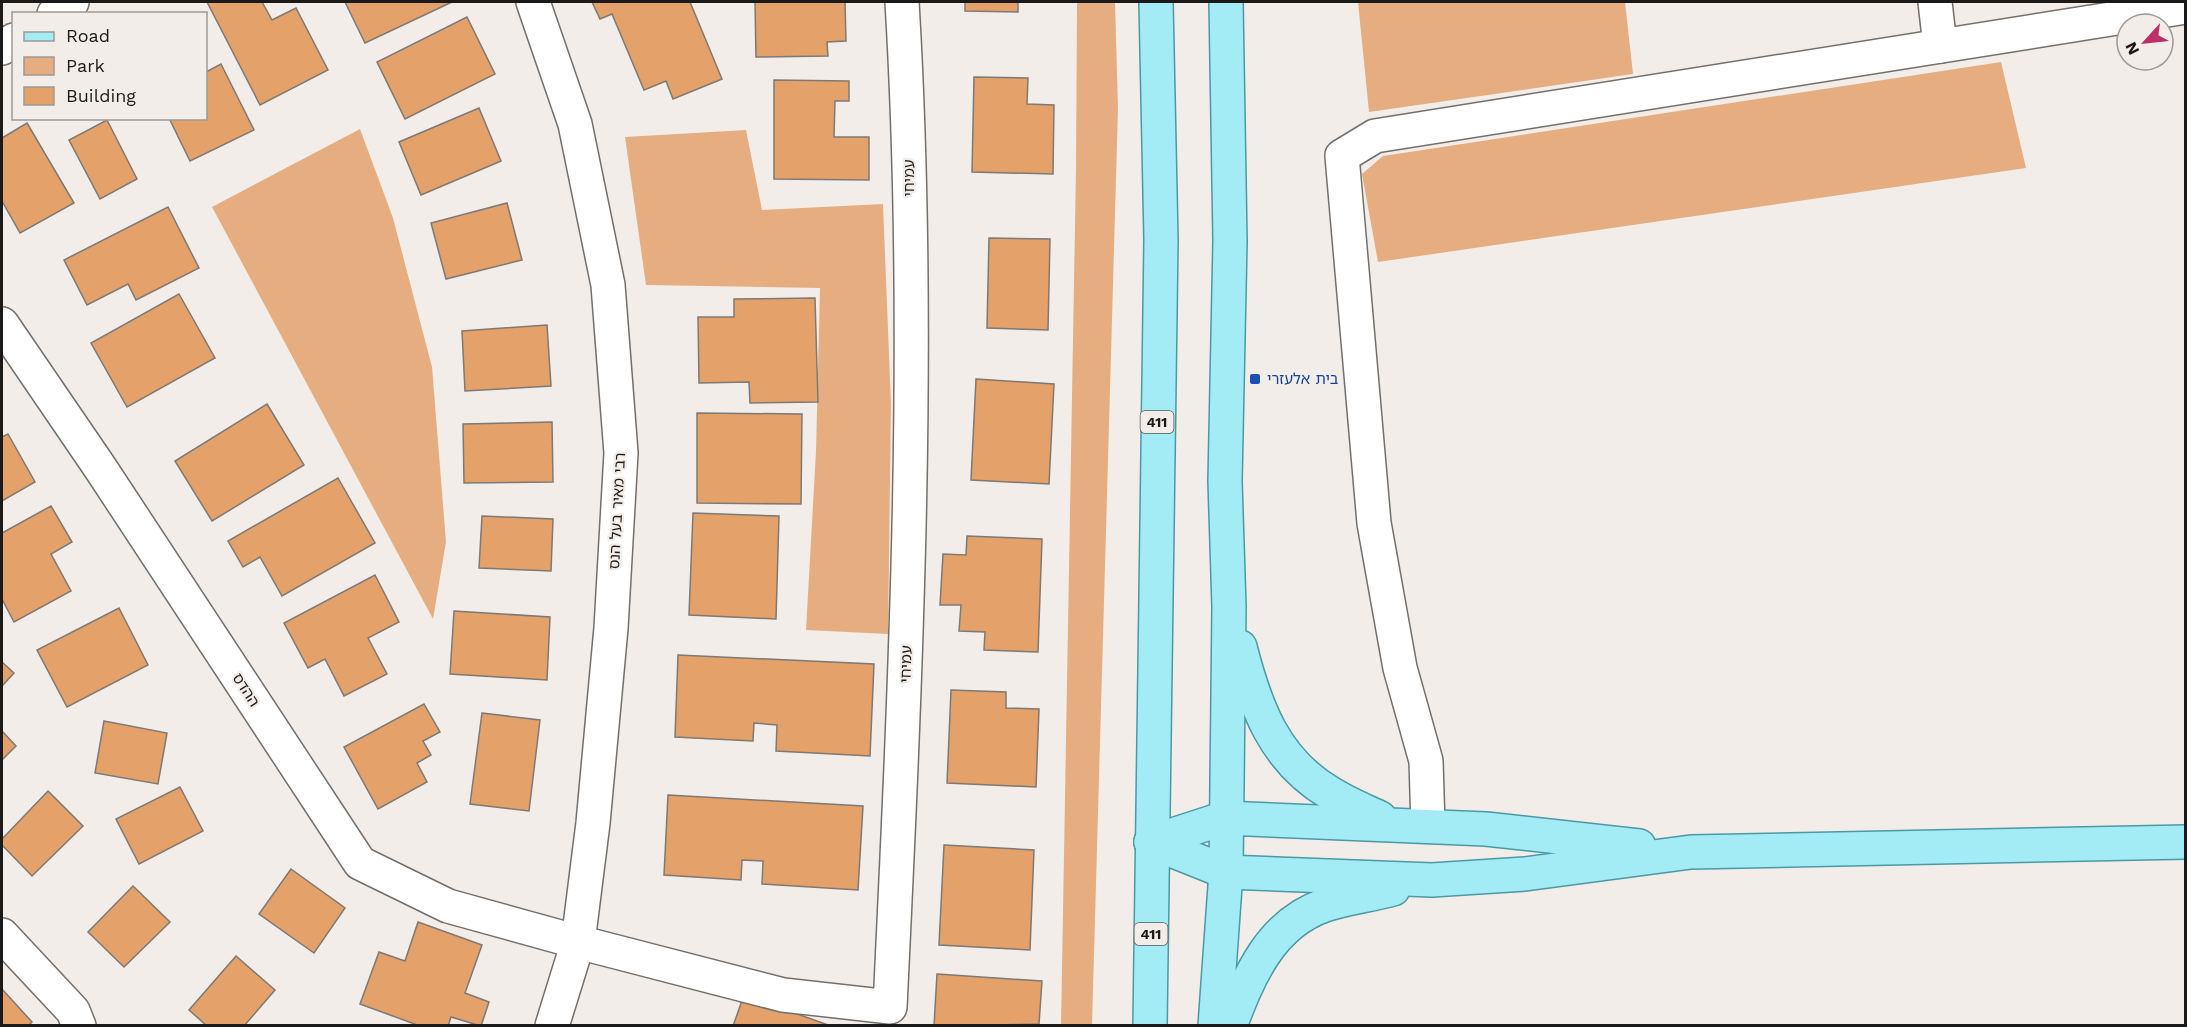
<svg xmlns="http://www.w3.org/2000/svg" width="2187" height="1027" viewBox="0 0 2187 1027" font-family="'Work Sans','Noto Sans Hebrew',sans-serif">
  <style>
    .green { fill: #e6ae80 }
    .building { fill: #e4a169; stroke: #7e7975; stroke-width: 1.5 }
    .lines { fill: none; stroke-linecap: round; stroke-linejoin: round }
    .minor-casing { stroke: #746f6b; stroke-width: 36 }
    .major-casing { stroke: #4b99a4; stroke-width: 36 }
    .minor { stroke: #fff; stroke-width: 33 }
    .major { stroke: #a3ebf5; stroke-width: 33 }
    .transit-dot { fill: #1a4fb4; stroke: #f3ede9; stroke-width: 2 }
    .labels { text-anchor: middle; stroke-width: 4.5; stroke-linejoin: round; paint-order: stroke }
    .shield { fill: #f3ede9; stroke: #5c5957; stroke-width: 1.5 }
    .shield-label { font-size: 14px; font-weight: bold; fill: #1c1a18 }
    .street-label { font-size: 15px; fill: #1c1a18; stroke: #f3ede9 }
    .transit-label { font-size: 15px; fill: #164399; stroke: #f3ede9; text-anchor: start }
  </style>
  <rect width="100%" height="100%" fill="#f3ede9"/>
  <g class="green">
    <path d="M1077,2H1115L1118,108L1092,1025L1061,1026L1076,168Z"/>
    <path d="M1358,2H1625L1633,74L1369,112Z"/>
    <path d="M2001,62L2026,168L1378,262L1362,174L1383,156Z"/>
    <path d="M360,129L393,218L432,367L446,542L433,619L212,207Z"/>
    <path d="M746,130L762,210L883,204L891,404L888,634L806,630L816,451L820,288L646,285L625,137Z"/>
  </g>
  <g class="building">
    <path d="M207,2H262L272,20L296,8L328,70L260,105Z"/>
    <path d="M345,2H452L365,43Z"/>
    <path d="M592,2H690L722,79L673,99L666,81L644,90L612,14L600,19Z"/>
    <path d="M755,2H845L846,41L827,42L828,56L756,57Z"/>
    <path d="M965,2H1018V12L965,11Z"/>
    <path d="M467,17L495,74L405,119L377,62Z"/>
    <path d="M221,64L254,130L190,161L169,118H206V72Z"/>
    <path d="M974,77L1028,78L1027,104L1054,105L1053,174L972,172Z"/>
    <path d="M774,80L849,81V101H835L834,137H869V180L774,179Z"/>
    <path d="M479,108L501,161L421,195L399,142Z"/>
    <path d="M107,120L137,179L100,199L69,140Z"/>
    <path d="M27,123L74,203L20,233L2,201V138Z"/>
    <path d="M507,203L522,260L446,279L431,223Z"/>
    <path d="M168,207L199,268L136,300L128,284L87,305L64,260Z"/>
    <path d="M989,238L1050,239L1048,330L987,328Z"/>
    <path d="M179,294L215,358L127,407L91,343Z"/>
    <path d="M815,298L818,402L750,403L749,382L699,383L698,317H734V299Z"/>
    <path d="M547,325L551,386L465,391L462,331Z"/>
    <path d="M976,379L1054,384L1049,484L971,480Z"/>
    <path d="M267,404L304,465L212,521L175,461Z"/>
    <path d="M697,413L802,414L801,504L697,503Z"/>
    <path d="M552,422L553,482L464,483L463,424Z"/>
    <path d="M8,434L35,482L2,501V437Z"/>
    <path d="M338,478L375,543L282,596L260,557L243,567L228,541Z"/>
    <path d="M51,506L72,542L51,554L71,591L14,622L2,599V533Z"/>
    <path d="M693,513L779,516L776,619L689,615Z"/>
    <path d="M482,516L553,519L551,571L479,568Z"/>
    <path d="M967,536L1042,539L1038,652L984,650L985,632L959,631L961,605H940L943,554L966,555Z"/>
    <path d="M375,575L399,622L368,638L387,674L344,696L325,659L308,668L284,623Z"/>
    <path d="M119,608L148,665L67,707L37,650Z"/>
    <path d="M454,611L550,617L547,680L450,674Z"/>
    <path d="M678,655L874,664L870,756L776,751L777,725L754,723L753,741L675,737Z"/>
    <path d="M2,662L14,673L2,686Z"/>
    <path d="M951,690L1006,692V708L1039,709L1036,787L947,783Z"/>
    <path d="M424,704L440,732L423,741L431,755L417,763L427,782L378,809L344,747Z"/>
    <path d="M482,713L540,720L529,811L470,804Z"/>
    <path d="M104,721L167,733L158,784L95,773Z"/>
    <path d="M2,731L16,746L2,760Z"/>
    <path d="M180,787L203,831L139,864L116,819Z"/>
    <path d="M48,791L83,826L32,876L2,845V839Z"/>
    <path d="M668,795L863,806L858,890L762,884L763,861L742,860L741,880L664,875Z"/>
    <path d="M944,845L1034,850L1030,950L939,945Z"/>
    <path d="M291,869L345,908L314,953L259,914Z"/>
    <path d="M133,886L170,922L124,967L88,932Z"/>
    <path d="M418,922L482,945L465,993L489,1002L481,1026L451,1017L448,1026H420L360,1004L379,952L405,961Z"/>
    <path d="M236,956L275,990L244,1026H207L189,1010Z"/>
    <path d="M937,974L1042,981L1039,1024L934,1026Z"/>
    <path d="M2,989L32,1022L28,1026H2Z"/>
    <path d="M744,995L831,1026H733Z"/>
  </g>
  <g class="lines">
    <defs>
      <g id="minor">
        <path d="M533,2L575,124L608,285L621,453L611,628L593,823L578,942L552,1026"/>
        <path d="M1935,2L1940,46"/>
        <path d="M54,14L72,2"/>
        <path d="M2,48L14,40"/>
        <path d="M2,324L101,469L360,863L448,906L578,942L783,995L890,1007C906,672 922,336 902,2"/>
        <path d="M1428,826L1426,761L1400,668L1374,523L1342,156L1375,136L2186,7"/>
        <path d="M2,935L73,1011L79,1026"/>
      </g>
      <g id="major">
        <path d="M1240,647C1255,706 1274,760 1330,793C1346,803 1363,810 1380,818"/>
        <path d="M1151,842L1226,872L1432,880L1525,874L1691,852L2186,842"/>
        <path d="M1151,842L1225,818L1486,829L1639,846"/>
        <path d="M1150,1026L1161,240L1156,2"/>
        <path d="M1215,1026L1226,872L1229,607L1225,481L1230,241L1226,2"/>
        <path d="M1230,1026C1249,976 1270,924 1325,905C1346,898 1371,895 1393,889"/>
      </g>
    </defs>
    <use href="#minor" class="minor-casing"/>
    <use href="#major" class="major-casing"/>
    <use href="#minor" class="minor"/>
    <use href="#major" class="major"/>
  </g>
  <rect class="transit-dot" x="1249" y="373" width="12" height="12" rx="3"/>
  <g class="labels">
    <g class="shield">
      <rect x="1140.5" y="411" width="33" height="22" rx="4.5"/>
      <rect x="1134.5" y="923" width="33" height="22" rx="4.5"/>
    </g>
    <g class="shield-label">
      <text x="1157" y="427">411</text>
      <text x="1151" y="939">411</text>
    </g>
    <g class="street-label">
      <text transform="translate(909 178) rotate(-90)" y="5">עמיחי</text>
      <text transform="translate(617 511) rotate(-87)" y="5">רבי מאיר בעל הנס</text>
      <text transform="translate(906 664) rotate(-88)" y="5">עמיחי</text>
      <text transform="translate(246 690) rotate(57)" y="5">ההדס</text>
    </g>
    <g class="transit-label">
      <text x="1267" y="384">בית אלעזרי</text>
    </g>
  </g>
  <rect width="2187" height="1027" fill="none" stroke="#1c1a18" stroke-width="6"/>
  <rect x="12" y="12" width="195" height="108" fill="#f3ede9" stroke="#9d9995" stroke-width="1.5"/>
  <rect x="24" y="32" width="30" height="9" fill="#a3ebf5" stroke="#9d9995" stroke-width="1.5"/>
  <text x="66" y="42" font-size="18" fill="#1c1a18">Road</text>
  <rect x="24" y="57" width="30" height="18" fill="#e6ae80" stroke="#9d9995" stroke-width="1.5"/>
  <text x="66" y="72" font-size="18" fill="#1c1a18">Park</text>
  <rect x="24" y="87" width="30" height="18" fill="#e4a169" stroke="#9d9995" stroke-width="1.5"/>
  <text x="66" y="102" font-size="18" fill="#1c1a18">Building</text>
  <g transform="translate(2145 42) rotate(243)"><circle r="28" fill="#f3ede9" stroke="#9d9995" stroke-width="1.5"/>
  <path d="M0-4.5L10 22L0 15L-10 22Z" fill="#bc3067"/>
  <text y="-9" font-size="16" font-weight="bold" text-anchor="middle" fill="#1c1a18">N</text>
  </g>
</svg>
